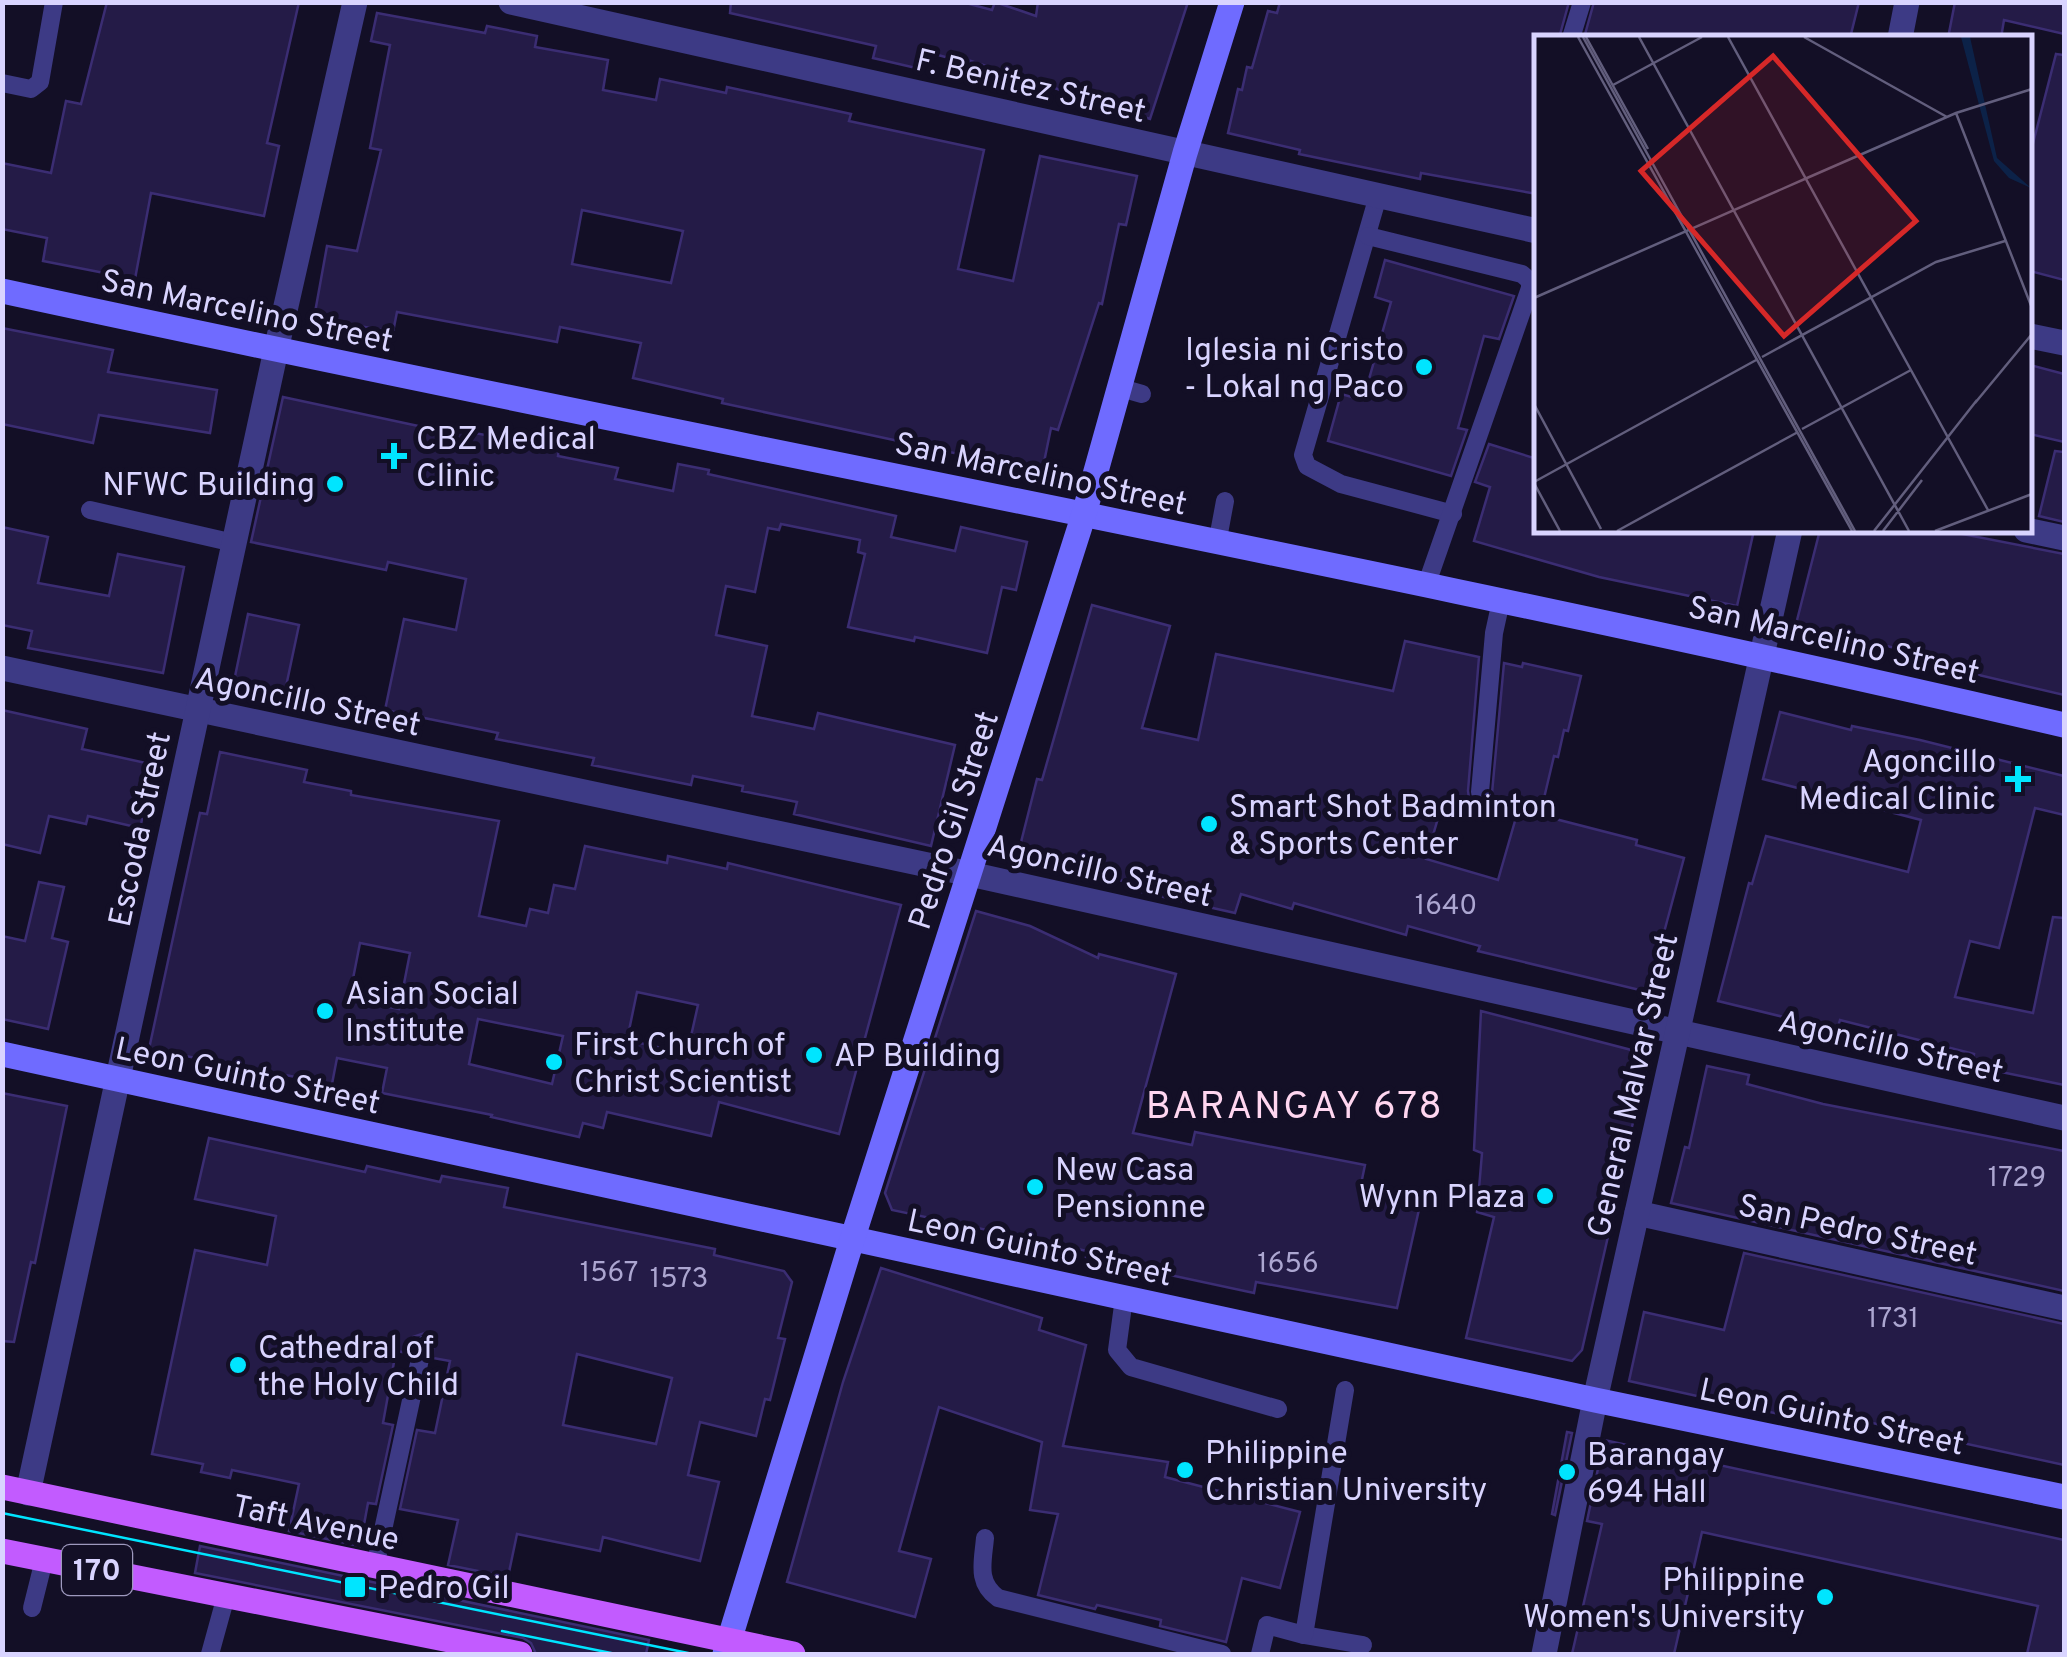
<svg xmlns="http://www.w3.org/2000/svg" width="2067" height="1657" viewBox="0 0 2067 1657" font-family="Overpass,sans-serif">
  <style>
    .building { fill: #241b47; stroke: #3b2d73; stroke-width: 2.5; fill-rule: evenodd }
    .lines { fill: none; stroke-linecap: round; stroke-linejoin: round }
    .lane { stroke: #3d3a85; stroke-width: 18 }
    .street { stroke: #3d3a85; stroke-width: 25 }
    .secondary { stroke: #6f6bff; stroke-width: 25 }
    .primary { stroke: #c25bff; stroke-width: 25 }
    .tram { stroke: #00e5ff; stroke-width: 2.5 }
    .poi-dot { fill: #00e5ff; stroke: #130f26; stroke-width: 4 }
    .labels { text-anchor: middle; stroke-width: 10; stroke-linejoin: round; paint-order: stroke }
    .number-label { font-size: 28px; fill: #aca6d1 }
    .shield { fill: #130f26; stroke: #9e99be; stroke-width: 2.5 }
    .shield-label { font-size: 30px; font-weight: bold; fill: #d9d4ff }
    .street-label { font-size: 32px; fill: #d9d4ff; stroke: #130f26 }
    .poi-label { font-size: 32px; fill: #d9d4ff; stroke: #130f26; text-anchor: start }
    .quarter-label { font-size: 38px; letter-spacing: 2.5px; fill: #ffd6f0; stroke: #130f26 }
    .inset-road { fill: none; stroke: #625e7d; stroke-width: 2.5 }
    .view { fill: #d62828; fill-opacity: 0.15; stroke: #d62828; stroke-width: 5 }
    .inset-edge { fill: none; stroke: #d9d4ff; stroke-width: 5 }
  </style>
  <rect width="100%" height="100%" fill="#130f26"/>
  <g class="building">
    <path d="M107,2H299L267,143L279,146L264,216L151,193L135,279L43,261L47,238L2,229V163L51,173L66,101L81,104Z"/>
    <path d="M731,2H962L992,10L995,2L1036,16L1038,2H1188L1150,119L971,61V64L920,50L916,68L873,58L876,46L730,13Z"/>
    <path d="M1280,2H1569L1559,38H1537V194L1421,173L1420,179L1299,154L1300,150L1228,133L1238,89L1242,90L1247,67L1252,68L1268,11L1277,13Z"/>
    <path d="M1594,2H1859L1850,38H1584Z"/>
    <path d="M1955,2H2064V34L2004,20L2001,38H1948Z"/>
    <path d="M377,13L485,33L487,26L537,36L535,47L608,60L603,90L656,100L660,79L726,93L727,87L851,114L849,121L984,150L958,269L1013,281L1040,156L1137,176L1126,225L1119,224L1102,304L1099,303L1058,430L1051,428L1042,472L722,403L723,399L633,378L641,343L560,327L557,342L397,312L393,332L314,318L327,246L357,251L381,150L370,148L390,45L371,41ZM582,210L683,231L671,283L572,264Z"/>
    <path d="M2056,54L2064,55V280L2030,271V155Z"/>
    <path d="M1385,260L1514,296L1499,339L1484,336L1458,428L1467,430L1451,476L1328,441L1341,394L1363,400L1391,302L1375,297Z"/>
    <path d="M2,328L113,350L108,372L217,390L210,433L99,415L93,443L2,424Z"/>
    <path d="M2030,365L2064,374V442L2030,434Z"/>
    <path d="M283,397L437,430L438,426L559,449L558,456L618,468L615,479L673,491L678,464L709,470L708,474L896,516L891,537L955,551L961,527L1027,542L1016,590L1002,587L987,653L915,637L914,641L848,627L865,554L858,552L860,540L781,524L779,530L768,528L755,592L726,586L716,635L767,646L752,716L814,729L818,713L955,745L931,846L794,814L797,802L742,791L743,786L693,776L691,785L592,765L594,758L496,739L498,733L385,710L404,619L456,630L466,579L388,562L386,570L251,542Z"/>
    <path d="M1489,444L1537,459V530H1754L1737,606L1599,577L1474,541L1490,487L1475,482Z"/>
    <path d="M2055,451L2064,452V522L2039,516Z"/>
    <path d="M2,527L48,537L38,583L109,596L118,554L184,567L163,673L28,648L32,631L2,625Z"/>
    <path d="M1820,530H1942L2064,554V695L1945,667L1947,660L1865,641L1864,646L1795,628Z"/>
    <path d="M1092,605L1170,626L1142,728L1198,740L1216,654L1393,691L1405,641L1479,657L1468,791L1469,798L1478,804L1486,803L1492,793L1504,663L1522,667L1523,663L1581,676L1568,731L1564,730L1558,757L1554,756L1540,815L1637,840L1636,845L1684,858L1648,992L1478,951L1480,946L1408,926L1406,935L1294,903L1292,909L1241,894L1235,913L1137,891L1138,885L1018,854L1037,779L1042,780ZM1444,798L1517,814L1498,880L1426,859Z"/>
    <path d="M248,614L299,625L284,696L233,686Z"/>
    <path d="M2,710L87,729L82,749L155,765L140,828L88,816L86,824L49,816L40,853L2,844Z"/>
    <path d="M1780,712L1851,730L1852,726L1920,740L2064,776V815L2035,808L1999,948L1970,941L1955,997L2033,1013L2053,917L2064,918V1085L1972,1066L1974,1054L1840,1020L1837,1030L1718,1001L1749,883L1752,884L1766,836L1908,872L1921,820L1763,779Z"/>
    <path d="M220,752L307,770L304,782L351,791V795L499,821L479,916L526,926L530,909L548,913L554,885L575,889L585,846L667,863L668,856L727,869L728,863L901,905L839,1134L719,1102L711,1136L607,1112L603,1128L583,1123L579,1137L491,1117L492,1115L382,1093L387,1068L337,1058L332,1084L149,1049L200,813L207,814ZM360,943L410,953L399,1009L349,999ZM637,992L698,1005L687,1054L627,1040ZM478,1019L563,1036L552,1084L469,1064Z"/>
    <path d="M39,882L64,887L52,938L68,942L48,1029L2,1019V936L25,941Z"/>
    <path d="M976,911L1030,926L1098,958L1099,954L1176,974L1133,1133L1192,1145L1195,1132L1365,1165L1360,1189L1420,1205L1397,1308L1256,1282L1254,1293L1086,1257L1087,1251L892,1210L885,1193Z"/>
    <path d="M1481,1011L1643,1053L1642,1060L1647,1065L1620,1176L1614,1181L1607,1211L1612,1219L1582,1350L1572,1361L1466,1338L1494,1217L1477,1212L1482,1153L1474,1150Z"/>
    <path d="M1707,1066L1749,1075L1747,1084L1823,1104L2064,1151V1291L1671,1203L1685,1147L1689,1148Z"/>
    <path d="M2,1093L67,1106L35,1263L31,1262L14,1342L2,1341Z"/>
    <path d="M209,1138L365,1172L367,1166L440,1182L442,1176L508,1188L504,1207L715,1249L714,1255L784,1271L792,1282L778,1338L785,1339L770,1400L765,1399L756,1436L700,1422L688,1475L719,1482L700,1561L603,1537L600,1551L517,1534L508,1577L448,1565L458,1520L400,1509L417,1430L435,1433L450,1361L433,1358L434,1340L425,1333L413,1337L408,1353L396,1351L383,1423L393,1425L376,1504L368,1503L360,1546L289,1531L299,1484L232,1470L230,1478L201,1472L203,1464L152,1454L195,1250L267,1265L276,1216L195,1199ZM577,1354L672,1378L656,1444L563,1425Z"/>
    <path d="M1744,1253L2064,1324V1465L1940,1438V1440L1841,1415L1838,1427L1629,1381L1644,1312L1724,1330Z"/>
    <path d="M881,1268L1042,1318L1039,1330L1086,1345L1063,1446L1168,1462L1165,1477L1300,1512L1280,1588L1242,1578L1226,1642L1160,1626L1161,1620L1097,1605L1095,1609L1038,1595L1058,1514L1030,1510L1042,1442L939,1407L899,1551L931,1559L915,1617L787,1582L843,1382Z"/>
    <path d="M1567,1432L1572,1433L1555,1515L1552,1514Z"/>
    <path d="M1604,1440L2064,1540V1654H2027L2038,1606L1702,1532L1674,1654H1572L1602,1524L1587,1521Z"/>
    <path d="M200,1546L649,1640L646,1654H536L531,1643L523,1638L195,1573Z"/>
  </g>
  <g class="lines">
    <g class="lane">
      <path d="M1571,38L1582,2"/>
      <path d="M2,83L31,89L40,82L54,2"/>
      <path d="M1378,196L1303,455L1307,466L1341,484L1453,514"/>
      <path d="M1368,236L1522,274L1530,281V288L1426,586"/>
      <path d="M1121,388L1142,394"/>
      <path d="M90,510L234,543"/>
      <path d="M1217,544L1225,501"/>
      <path d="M1480,792L1494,633L1501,601"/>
      <path d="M1124,1298L1117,1350L1131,1367L1278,1409"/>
      <path d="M985,1538C983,1562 976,1582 998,1598L1222,1654"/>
      <path d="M375,1567L423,1345"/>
      <path d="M32,1608L44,1560"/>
      <path d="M1304,1635L1363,1645"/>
      <path d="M210,1654L226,1596"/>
      <path d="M1260,1654L1267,1625L1304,1635L1345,1390"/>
    </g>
    <g class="street">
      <path d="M511,2L1537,231"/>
      <path d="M1900,38L1907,2"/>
      <path d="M2030,336L2064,343"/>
      <path d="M2026,530L2064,538"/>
      <path d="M2,668L970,874L2064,1118"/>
      <path d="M1637,1213L2064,1308"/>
      <path d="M28,1493L276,350L355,2"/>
      <path d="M1544,1654L1595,1400L1790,530"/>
    </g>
    <g class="secondary">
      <path d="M2,291C689,440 1380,566 2064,725"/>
      <path d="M2,1054L1595,1400L2064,1497"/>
      <path d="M725,1654L852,1240L1084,514L1185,153L1232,2"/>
    </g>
    <g class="primary">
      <path d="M2,1487L793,1654"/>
      <path d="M2,1551L520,1654"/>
    </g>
    <g class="tram">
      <path d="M2,1513L693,1654"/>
      <path d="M502,1631L616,1654"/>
    </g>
  </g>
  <g class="poi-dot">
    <circle cx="1424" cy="367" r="10"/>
    <path d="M389 441h10v10h10v10h-10v10h-10v-10h-10v-10h10z"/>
    <circle cx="335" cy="484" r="10"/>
    <path d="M2013 764h10v10h10v10h-10v10h-10v-10h-10v-10h10z"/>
    <circle cx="1209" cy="824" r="10"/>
    <circle cx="325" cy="1011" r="10"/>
    <circle cx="814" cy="1055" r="10"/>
    <circle cx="554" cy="1062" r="10"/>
    <circle cx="1035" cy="1187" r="10"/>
    <circle cx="1545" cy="1196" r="10"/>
    <circle cx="238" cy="1365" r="10"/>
    <circle cx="1185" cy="1470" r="10"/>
    <circle cx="1567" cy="1472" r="10"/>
    <rect x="343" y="1575" width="24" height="24" rx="5"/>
    <circle cx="1825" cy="1597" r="10"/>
  </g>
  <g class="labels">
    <g class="number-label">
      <text x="1446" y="914">1640</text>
      <text x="2017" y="1186">1729</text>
      <text x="1288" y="1272">1656</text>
      <text x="609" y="1281">1567</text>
      <text x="679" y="1287">1573</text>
      <text x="1893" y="1327">1731</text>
    </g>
    <rect class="shield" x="62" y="1545" width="70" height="50" rx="8"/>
    <g class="shield-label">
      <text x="97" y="1580">170</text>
    </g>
    <g class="street-label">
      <text transform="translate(1031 85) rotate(13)" y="11">F. Benitez Street</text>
      <text transform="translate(247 310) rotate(12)" y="11">San Marcelino Street</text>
      <text transform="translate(1041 473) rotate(12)" y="11">San Marcelino Street</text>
      <text transform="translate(1834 639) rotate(13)" y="11">San Marcelino Street</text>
      <text transform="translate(308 701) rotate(12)" y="11">Agoncillo Street</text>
      <text transform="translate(953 820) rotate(-72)" y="11">Pedro Gil Street</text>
      <text transform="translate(139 829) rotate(-78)" y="11">Escoda Street</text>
      <text transform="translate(1100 870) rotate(13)" y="11">Agoncillo Street</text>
      <text transform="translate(1891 1046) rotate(13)" y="11">Agoncillo Street</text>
      <text transform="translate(248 1075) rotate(12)" y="11">Leon Guinto Street</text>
      <text transform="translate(1632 1085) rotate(-77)" y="11">General Malvar Street</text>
      <text transform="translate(1858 1229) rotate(12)" y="11">San Pedro Street</text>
      <text transform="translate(1040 1247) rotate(12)" y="11">Leon Guinto Street</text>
      <text transform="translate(1832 1416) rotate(12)" y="11">Leon Guinto Street</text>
      <text transform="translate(316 1522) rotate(12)" y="11">Taft Avenue</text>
    </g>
    <g class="poi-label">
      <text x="1404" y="360" text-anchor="end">Iglesia ni Cristo<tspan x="1404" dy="37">- Lokal ng Paco</tspan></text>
      <text x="416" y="449">CBZ Medical<tspan x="416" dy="37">Clinic</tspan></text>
      <text x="315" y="495" text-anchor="end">NFWC Building</text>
      <text x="1996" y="772" text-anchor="end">Agoncillo<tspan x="1996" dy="37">Medical Clinic</tspan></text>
      <text x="1229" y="817">Smart Shot Badminton<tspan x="1229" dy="37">&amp; Sports Center</tspan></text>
      <text x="345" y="1004">Asian Social<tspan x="345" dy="37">Institute</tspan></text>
      <text x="574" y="1055">First Church of<tspan x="574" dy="37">Christ Scientist</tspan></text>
      <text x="834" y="1066">AP Building</text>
      <text x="1055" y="1180">New Casa<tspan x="1055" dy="37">Pensionne</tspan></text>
      <text x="1525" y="1207" text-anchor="end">Wynn Plaza</text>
      <text x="258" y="1358">Cathedral of<tspan x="258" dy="37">the Holy Child</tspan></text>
      <text x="1205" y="1463">Philippine<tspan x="1205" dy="37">Christian University</tspan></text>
      <text x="1587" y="1465">Barangay<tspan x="1587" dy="37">694 Hall</tspan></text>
      <text x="1805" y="1590" text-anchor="end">Philippine<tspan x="1805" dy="37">Women's University</tspan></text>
      <text x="378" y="1598">Pedro Gil</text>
    </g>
    <g class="quarter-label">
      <text x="1295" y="1118">BARANGAY 678</text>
    </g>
  </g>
  <g transform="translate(1534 35)">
    <rect width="498" height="498" fill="#130f26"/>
    <path d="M427,2H436L463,123L497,153L475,143L460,126Z" fill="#0c2248"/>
    <path class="inset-road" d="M44,2L318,496M49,2L321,496M52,2L114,114M105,2L375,496M194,2L417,408M270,2L413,82M79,50L168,2M422,78L498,273M273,143L422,78L498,54M0,263L273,143M228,322L402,227L471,206M441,368L498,299M0,369L67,494M268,394L377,335M417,408L454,475M0,447L224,324M0,448L26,496M83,496L264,397M340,496L443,365M349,496L388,445M401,496L498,459"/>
    <path class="view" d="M239,21L382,186L250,301L107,136Z"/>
    <rect width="498" height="498" class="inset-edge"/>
  </g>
  <rect width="2067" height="1657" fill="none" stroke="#d9d4ff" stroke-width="10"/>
</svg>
